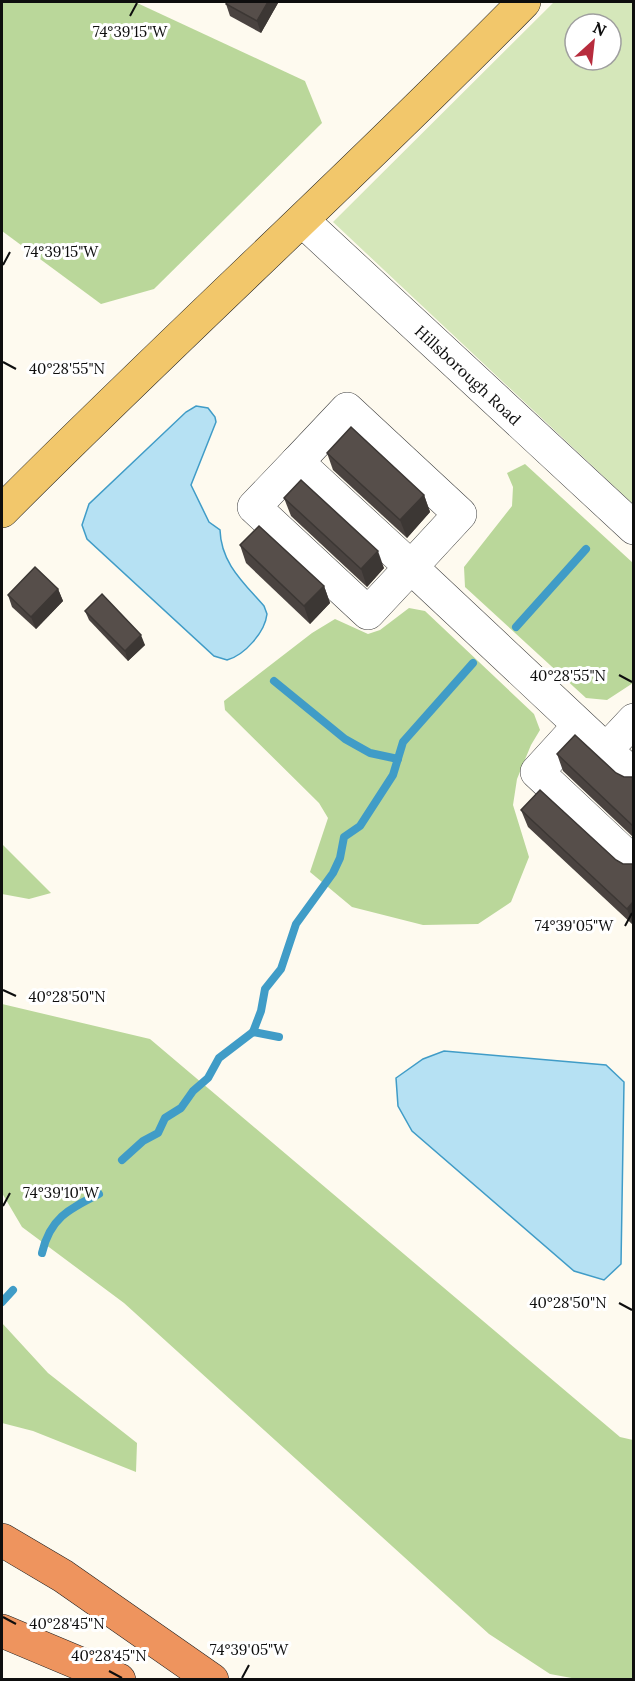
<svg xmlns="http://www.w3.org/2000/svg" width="635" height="1681" viewBox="0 0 635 1681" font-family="Lora,serif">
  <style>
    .green { fill: #d5e7ba; fill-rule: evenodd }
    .forest { fill: #bad79a }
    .water { fill: #b6e1f3; stroke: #409cc7; stroke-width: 1.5 }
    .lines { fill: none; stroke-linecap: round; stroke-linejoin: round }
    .stream { stroke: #409cc7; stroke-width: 8 }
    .minor-casing { stroke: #414141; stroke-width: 34 }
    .major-casing { stroke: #1f1f1f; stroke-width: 34 }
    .highway-casing { stroke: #1f1f1f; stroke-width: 34 }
    .minor { stroke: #fff; stroke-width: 33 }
    .major { stroke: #f2c76b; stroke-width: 33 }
    .highway { stroke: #ee945e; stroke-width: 33 }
    .wall { fill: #4a4340 }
    .shaded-wall { fill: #3c3734 }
    .building { fill: #564e4a; stroke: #3c3734; stroke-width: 1.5 }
    .ticks { fill: none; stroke: #0e0e0e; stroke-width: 2 }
    .labels { text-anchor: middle; stroke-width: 6; stroke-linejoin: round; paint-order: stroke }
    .street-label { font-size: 16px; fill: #0e0e0e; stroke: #fff }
    .ticks-label { font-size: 15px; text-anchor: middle; fill: #0e0e0e; stroke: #fff; stroke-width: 6; stroke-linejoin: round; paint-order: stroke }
  </style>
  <rect width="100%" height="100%" fill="#fefaef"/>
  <path class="green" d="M554,2H633V504L333,222ZM575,24H611V60H575Z"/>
  <g class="forest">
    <path d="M2,2H135L305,81L322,123L154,289L101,304L2,231Z"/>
    <path d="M525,464L633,563V683L607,700L586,698L465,587L464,567L512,506L513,487L507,473Z"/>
    <path d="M409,608L425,611L534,714L540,730L531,745L517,779L513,805L529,857L511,902L478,924L423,925L352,907L310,872L328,818L319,803L225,710L224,701L312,633L335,619L368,634L380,630Z"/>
    <path d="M2,844L51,893L29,899L2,894Z"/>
    <path d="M2,1004L150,1039L620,1437L633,1440V1679H577L550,1674L489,1634L124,1303L22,1227L2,1193Z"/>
    <path d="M2,1323L48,1373L137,1443L136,1472L33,1431L2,1423Z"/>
  </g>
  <g class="water">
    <path d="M196,406L208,408L215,417L216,422L191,485L209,522L220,530C221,563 243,582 264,606L267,614C265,632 245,655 227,660L214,656L87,539L82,525L89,504L186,412Z"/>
    <path d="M444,1051L606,1065L624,1082L621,1264L604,1280L574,1271L412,1131L398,1106L396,1078L423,1059Z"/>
  </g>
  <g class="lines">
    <g class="stream">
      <path d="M516,627L586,549"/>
      <path d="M274,681L345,739L370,753L398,759"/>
      <path d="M253,1032L279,1037"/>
      <path d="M122,1160L143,1141L158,1133L165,1118L181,1108L193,1091L208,1078L219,1058L253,1032L261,1011L265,989L281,969L296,924L333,873L340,858L344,837L360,826L393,775L403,742L473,663"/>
      <path d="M42,1253C50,1218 69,1209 99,1194"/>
      <path d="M2,1302L13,1290"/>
    </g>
    <defs>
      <g id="minor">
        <path d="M303,221L634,528"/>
        <path d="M347,409L460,514L411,567L297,462Z"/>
        <path d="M297,462L254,507L368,613L411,567L606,750"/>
        <path d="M634,720L606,750L634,776"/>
        <path d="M579,726L537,772L634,863"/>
      </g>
      <path id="major" d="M2,511C173,339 354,175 524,2"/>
      <g id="highway">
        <path d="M2,1540L63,1576L212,1680"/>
        <path d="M2,1631L119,1680"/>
      </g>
    </defs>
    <use href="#minor" class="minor-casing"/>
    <use href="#major" class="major-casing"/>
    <use href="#highway" class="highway-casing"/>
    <use href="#minor" class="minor"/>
    <use href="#major" class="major"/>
    <use href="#highway" class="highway"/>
  </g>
  <g class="wall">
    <path d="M278,3L261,33L230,16L226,4Z"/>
    <path d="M327,453L424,495L430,512L407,538L333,470Z"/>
    <path d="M284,498L384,568L367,587L291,516Z"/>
    <path d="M240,545L324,586L330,603L310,624L246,563Z"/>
    <path d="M58,589L63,601L36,629L12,607L8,595Z"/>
    <path d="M85,611L145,645L128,661L89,620Z"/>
    <path d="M557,754L616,773L624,777H633V837L563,771Z"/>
    <path d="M521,810L623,864H633V925L528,827Z"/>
  </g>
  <g class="shaded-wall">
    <path d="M268,2H278V3L261,33L257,21Z"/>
    <path d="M424,495L430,512L407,538L400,520Z"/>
    <path d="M378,551L384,568L367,587L361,569Z"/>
    <path d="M324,586L330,603L310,624L304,606Z"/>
    <path d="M58,589L63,601L36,629L31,617Z"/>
    <path d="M141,635L145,645L128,661L125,651Z"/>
    <path d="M633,902V925L627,909Z"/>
  </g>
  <g class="building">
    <path d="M227,2H268L257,21L226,4Z"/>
    <path d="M351,427L424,495L400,520L327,453Z"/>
    <path d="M301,480L378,551L361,569L284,498Z"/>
    <path d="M259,526L324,586L304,606L240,545Z"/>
    <path d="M35,567L58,589L31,617L8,595Z"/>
    <path d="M102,594L141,635L125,651L85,611Z"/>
    <path d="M575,735L616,773L624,777H633V826L557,754Z"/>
    <path d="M540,790L616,860L623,864H633V902L627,909L521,810Z"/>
  </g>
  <path class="ticks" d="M130,16L137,3M3,265L10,252M3,362L16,369M619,675L632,682M625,926L632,913M3,990L16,996M3,1206L10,1193M619,1303L632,1310M3,1617L16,1624M109,1671L122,1678M242,1678L249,1665"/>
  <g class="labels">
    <g class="street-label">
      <text transform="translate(468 375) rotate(43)" y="6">Hillsborough Road</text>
    </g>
  </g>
  <g class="ticks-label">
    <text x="130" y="37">74°39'15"W</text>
    <text x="61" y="257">74°39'15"W</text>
    <text x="67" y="374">40°28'55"N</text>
    <text x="568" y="681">40°28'55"N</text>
    <text x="574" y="931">74°39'05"W</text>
    <text x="67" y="1002">40°28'50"N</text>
    <text x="61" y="1198">74°39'10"W</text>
    <text x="568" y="1308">40°28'50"N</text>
    <text x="67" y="1629">40°28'45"N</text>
    <text x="249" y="1655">74°39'05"W</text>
    <text x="109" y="1661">40°28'45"N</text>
  </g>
  <rect width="635" height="1681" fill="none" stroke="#0e0e0e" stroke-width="6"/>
  <g transform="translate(593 42) rotate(27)"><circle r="28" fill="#ffffff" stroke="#9f9f9f" stroke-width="1.5"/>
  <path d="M0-4.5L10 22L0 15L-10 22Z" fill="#b72c3d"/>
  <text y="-9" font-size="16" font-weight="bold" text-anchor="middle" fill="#0e0e0e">N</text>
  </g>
</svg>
